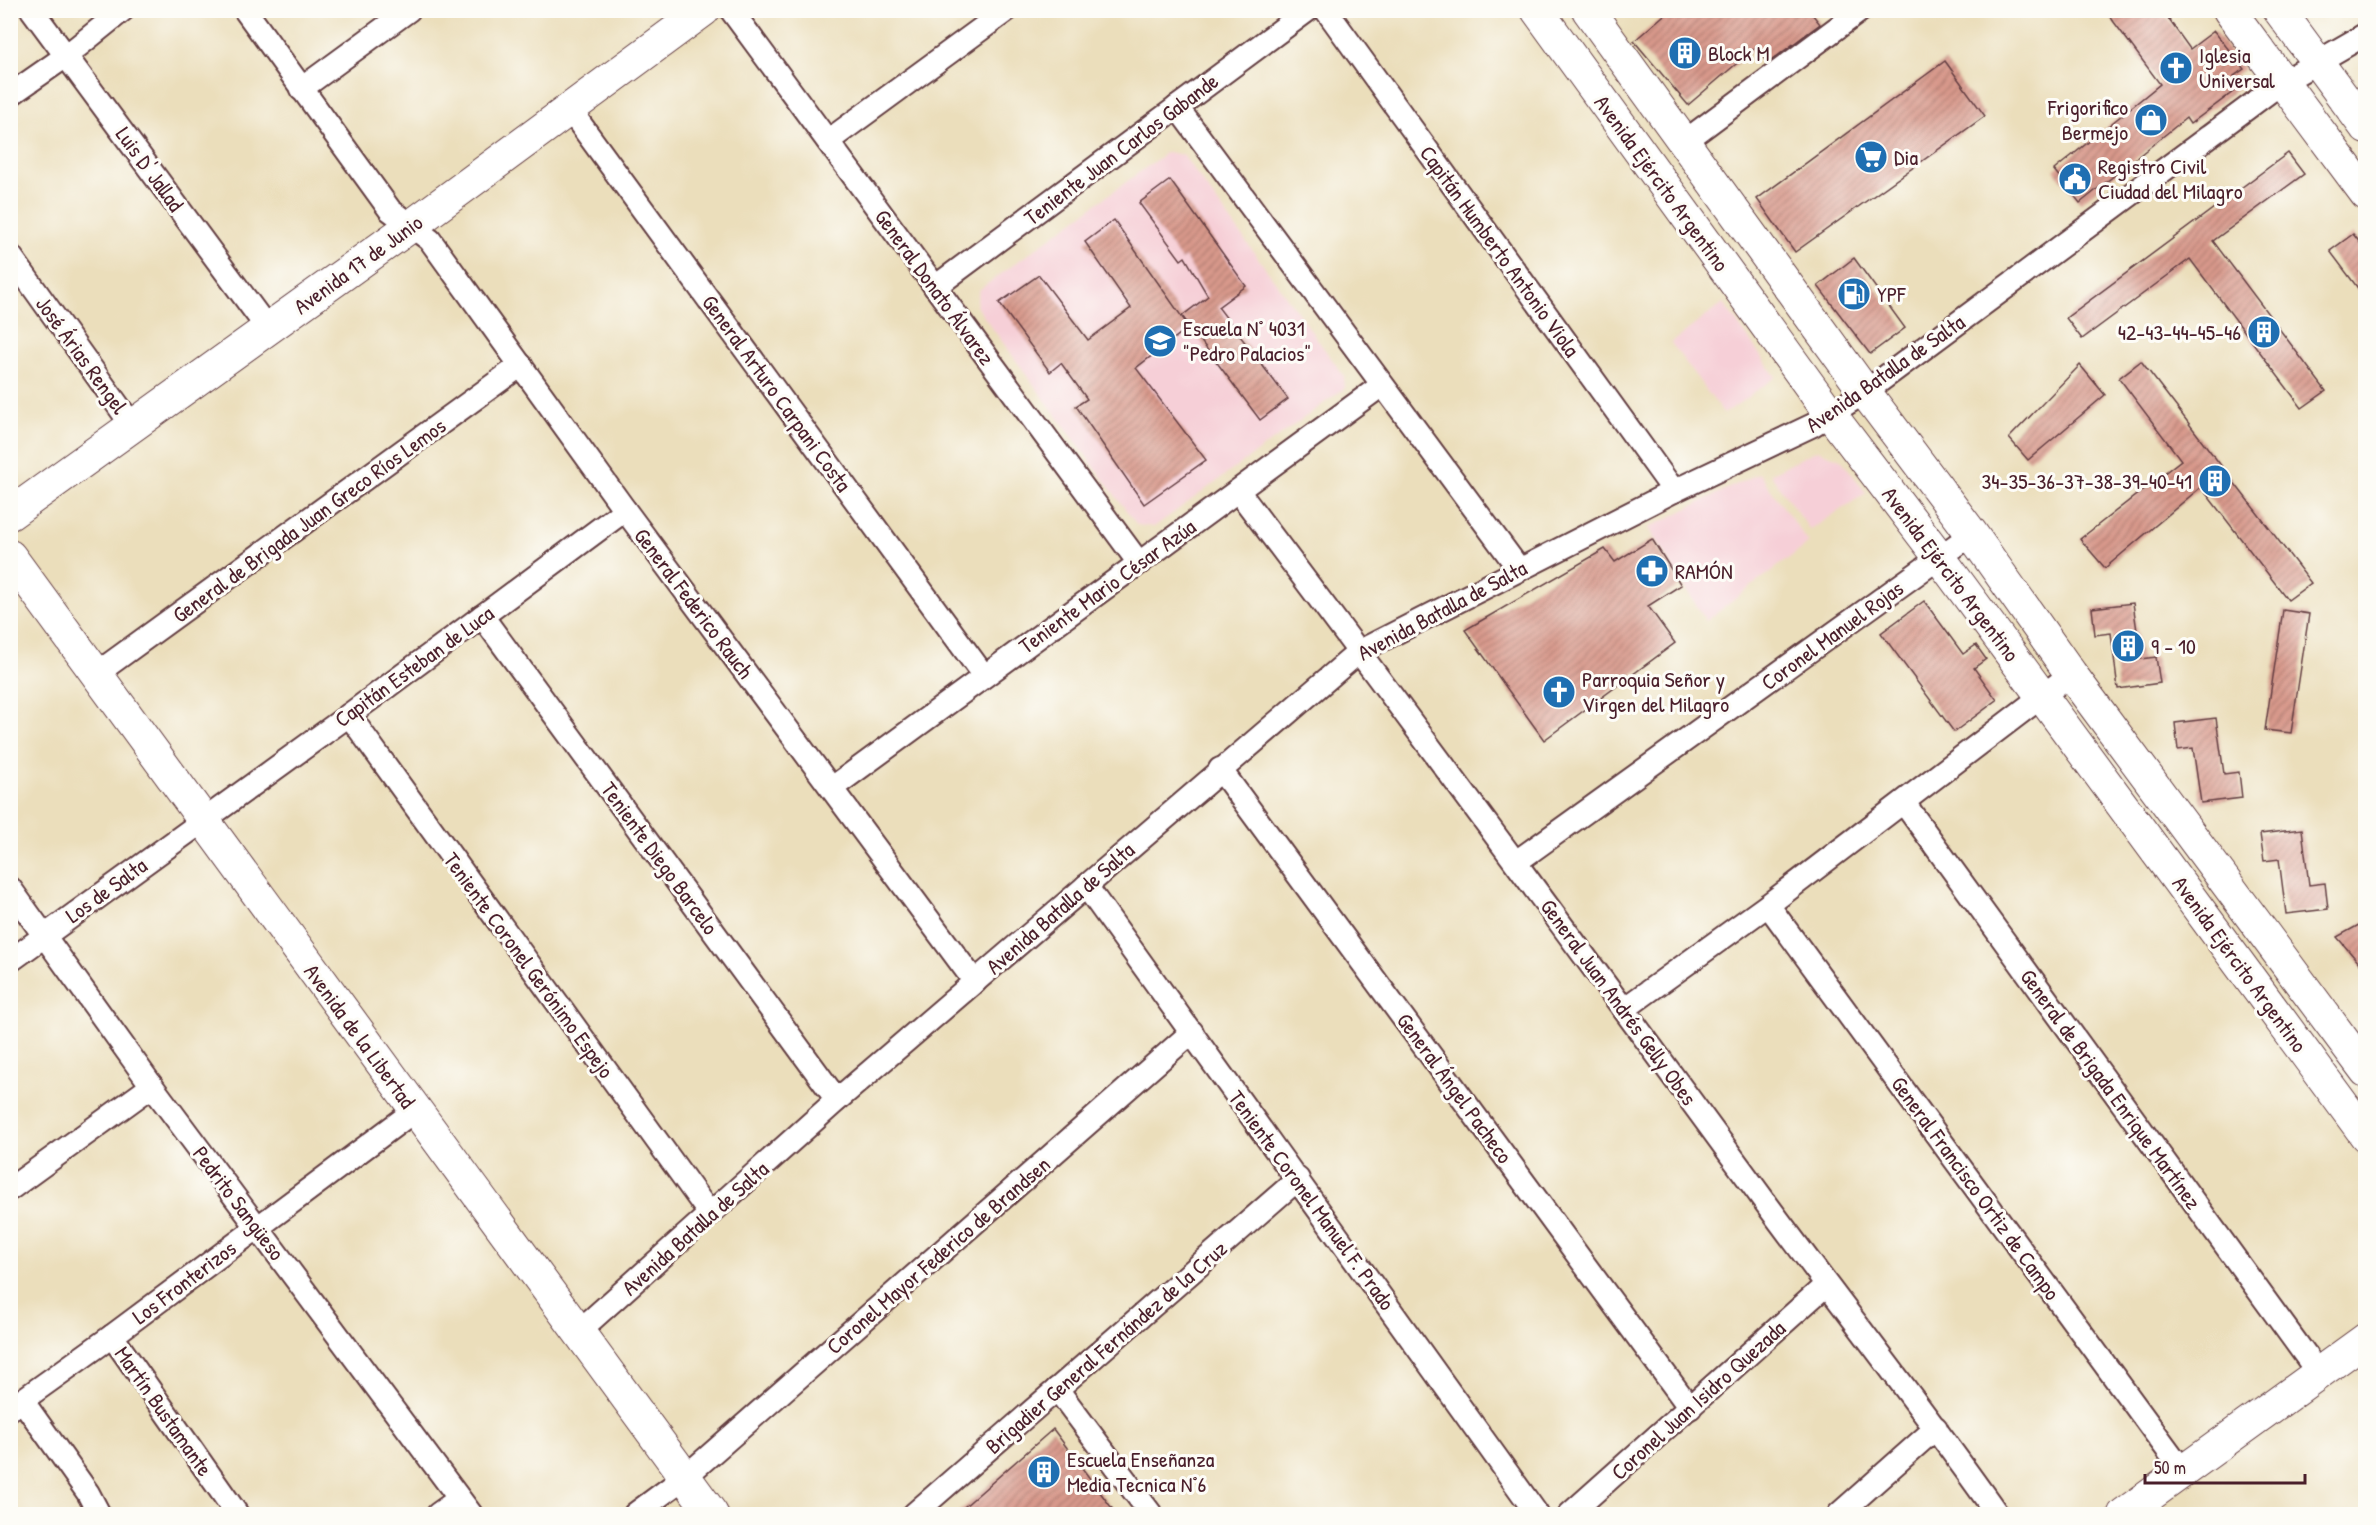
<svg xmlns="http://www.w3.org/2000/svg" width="2376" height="1525" viewBox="0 0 2376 1525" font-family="'Patrick Hand',sans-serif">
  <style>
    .built { fill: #f6cfd7 }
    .building { fill: url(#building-hatch) }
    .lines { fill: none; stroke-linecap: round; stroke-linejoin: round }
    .street-casing { stroke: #623c41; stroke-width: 26 }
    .secondary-casing { stroke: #623c41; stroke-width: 34 }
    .street { stroke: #fff; stroke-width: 22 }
    .secondary { stroke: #fff; stroke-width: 32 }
    .labels { text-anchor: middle; stroke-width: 6; stroke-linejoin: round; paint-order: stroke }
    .poi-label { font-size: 22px; fill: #4a1f2b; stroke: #fdfcf7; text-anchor: start }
    .street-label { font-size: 22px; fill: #4a1f2b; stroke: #fdfcf7 }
  </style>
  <defs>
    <pattern id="building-hatch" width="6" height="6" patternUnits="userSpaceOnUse" patternTransform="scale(1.5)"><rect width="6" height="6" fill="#d8998b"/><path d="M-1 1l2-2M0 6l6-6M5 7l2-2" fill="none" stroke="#b17c72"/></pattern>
  </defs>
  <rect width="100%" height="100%" fill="#fdfcf7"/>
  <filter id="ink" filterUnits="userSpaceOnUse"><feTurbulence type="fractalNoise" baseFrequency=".0167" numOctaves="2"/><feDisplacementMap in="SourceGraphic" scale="12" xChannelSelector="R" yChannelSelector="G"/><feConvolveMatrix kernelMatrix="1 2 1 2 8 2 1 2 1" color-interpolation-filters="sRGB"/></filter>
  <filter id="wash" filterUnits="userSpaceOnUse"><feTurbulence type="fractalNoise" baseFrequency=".008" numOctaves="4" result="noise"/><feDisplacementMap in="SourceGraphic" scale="24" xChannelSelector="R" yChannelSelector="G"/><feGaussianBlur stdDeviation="1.35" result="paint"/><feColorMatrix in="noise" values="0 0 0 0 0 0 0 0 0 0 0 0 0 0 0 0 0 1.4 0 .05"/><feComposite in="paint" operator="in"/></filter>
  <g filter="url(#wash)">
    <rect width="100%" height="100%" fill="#ebdebb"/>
    <g class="built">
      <path d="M1167,152L1183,155L1344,376L1345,388L1154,527L1137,525L976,306L979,290Z"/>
      <path d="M1723,303L1776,377L1724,414L1671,343Z"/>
      <path d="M1817,450L1841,459L1866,493L1810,530L1770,474Z"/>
      <path d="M1759,473L1809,543L1706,621L1648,528Z"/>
    </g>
    <g id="blocks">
      <g class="building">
        <path d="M1670,10H1809L1820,24L1768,63L1756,47L1688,105L1634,41Z"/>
        <path d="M2105,10H2162L2190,49L2214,31L2244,69L2234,76L2241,86L2190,124L2186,118L2080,203L2054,170L2160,84Z"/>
        <path d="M1945,61L1985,116L1795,252L1757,199Z"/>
        <path d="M2288,153L2304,174L2213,241L2326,391L2302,408L2190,259L2082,339L2066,318Z"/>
        <path d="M1170,180L1246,286L1218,307L1288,399L1260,420L1182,316L1208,296L1185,257L1181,260L1139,203Z"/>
        <path d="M1114,220L1189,327L1136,368L1206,460L1144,504L1076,406L1087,399L1061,363L1050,372L999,303L1039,275L1088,340L1131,308L1085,242Z"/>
        <path d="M2353,234L2366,250V299L2330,251Z"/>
        <path d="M1854,258L1905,328L1870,354L1818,286Z"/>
        <path d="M2141,361L2311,583L2288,600L2201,487L2105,568L2080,539L2181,460L2119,378Z"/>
        <path d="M2080,365L2105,395L2028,460L2009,438Z"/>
        <path d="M1652,539L1681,585L1648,606L1675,643L1544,740L1465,630L1605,549L1615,562Z"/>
        <path d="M1924,601L1963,654L1976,645L1986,659L1974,668L1997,700L1954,732L1881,633Z"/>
        <path d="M2133,603L2141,659L2156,657L2160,683L2118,689L2111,633L2095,635L2092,608Z"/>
        <path d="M2283,610L2309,614L2291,733L2265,730Z"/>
        <path d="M2216,718L2224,774L2239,772L2242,798L2201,803L2193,748L2178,750L2175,723Z"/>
        <path d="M2302,829L2309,885L2325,883L2328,909L2286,914L2279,859L2264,861L2260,834Z"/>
        <path d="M2366,921V971L2337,937Z"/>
        <path d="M1053,1429L1117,1515H955Z"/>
      </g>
    </g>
  </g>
  <g filter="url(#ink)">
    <use href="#blocks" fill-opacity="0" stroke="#623c41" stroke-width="1.5"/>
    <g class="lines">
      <defs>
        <g id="street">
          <path d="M32,10L268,329"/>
          <path d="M245,10L390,210L430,240L625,510L975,982"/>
          <path d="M731,10L1139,563"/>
          <path d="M1326,10L1674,491"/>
          <path d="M301,89L409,10"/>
          <path d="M10,95L66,56L123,10"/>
          <path d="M1177,107L1519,569"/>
          <path d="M570,110L984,676"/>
          <path d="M828,141L1007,10"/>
          <path d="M1684,142L1861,10"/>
          <path d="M10,255L132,425"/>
          <path d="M935,287L1308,10"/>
          <path d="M1238,491C1417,727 1593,967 1768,1206C1844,1309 1924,1410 1997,1514"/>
          <path d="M482,616L837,1100"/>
          <path d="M96,674L521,365"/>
          <path d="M349,715L710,1214"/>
          <path d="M1220,769L1690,1408"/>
          <path d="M832,788L1382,385"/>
          <path d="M1904,803L2319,1374"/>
          <path d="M1516,862L1972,534"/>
          <path d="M1086,886L1537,1514"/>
          <path d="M10,888L152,1086L471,1514"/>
          <path d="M1768,905L2183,1471"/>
          <path d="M10,961L349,715L625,510"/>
          <path d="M1624,1009L1768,905L2071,674"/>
          <path d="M10,1189L152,1086"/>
          <path d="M578,1332L837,1100L1360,651L1674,491L1813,425L1865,392L2281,83L2366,34"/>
          <path d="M112,1336L237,1514"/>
          <path d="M1057,1389L1151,1514"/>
          <path d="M22,1400L88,1493L99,1514"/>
          <path d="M10,1409L112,1336L414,1111"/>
          <path d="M438,1514L459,1499"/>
          <path d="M635,1514L685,1477L1192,1032"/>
          <path d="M914,1514L1298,1179"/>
          <path d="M1570,1514L1826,1285"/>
          <path d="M1839,1514L1936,1428"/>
        </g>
        <g id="secondary">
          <path d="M1537,10L1831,415L1940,558L2366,1136"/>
          <path d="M1588,10L1865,392L1972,534L2071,674L2366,1071"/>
          <path d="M2229,10L2366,194"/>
          <path d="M2279,10L2366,128"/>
          <path d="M10,514L411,226L704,10"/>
          <path d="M10,556L712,1514"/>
          <path d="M2124,1514L2366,1339"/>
        </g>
      </defs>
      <use href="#street" class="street-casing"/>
      <use href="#secondary" class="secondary-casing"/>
      <use href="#street" class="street"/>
      <use href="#secondary" class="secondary"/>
    </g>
  </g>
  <defs>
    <symbol id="building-disc" viewBox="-11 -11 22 22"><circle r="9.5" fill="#1f6fb2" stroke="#fdfcf7"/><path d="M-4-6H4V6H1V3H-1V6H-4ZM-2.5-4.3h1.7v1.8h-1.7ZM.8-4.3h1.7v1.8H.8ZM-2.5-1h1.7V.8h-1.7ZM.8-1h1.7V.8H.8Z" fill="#fff"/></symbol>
    <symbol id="church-disc" viewBox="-11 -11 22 22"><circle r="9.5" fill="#1f6fb2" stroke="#fdfcf7"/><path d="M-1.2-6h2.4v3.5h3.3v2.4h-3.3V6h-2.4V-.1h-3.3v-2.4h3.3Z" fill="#fff"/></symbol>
    <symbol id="shop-disc" viewBox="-11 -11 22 22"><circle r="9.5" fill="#1f6fb2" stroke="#fdfcf7"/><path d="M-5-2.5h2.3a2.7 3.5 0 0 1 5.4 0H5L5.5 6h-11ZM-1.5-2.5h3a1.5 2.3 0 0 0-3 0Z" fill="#fff"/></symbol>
    <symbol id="supermarket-disc" viewBox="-11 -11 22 22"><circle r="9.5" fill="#1f6fb2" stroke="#fdfcf7"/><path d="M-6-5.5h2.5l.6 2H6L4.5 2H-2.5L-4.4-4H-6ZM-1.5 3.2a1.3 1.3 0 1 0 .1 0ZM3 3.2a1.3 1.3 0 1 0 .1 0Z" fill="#fff"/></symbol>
    <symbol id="civic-disc" viewBox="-11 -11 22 22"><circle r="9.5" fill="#1f6fb2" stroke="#fdfcf7"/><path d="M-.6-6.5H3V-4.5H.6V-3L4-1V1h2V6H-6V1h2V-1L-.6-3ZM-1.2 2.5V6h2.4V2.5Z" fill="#fff"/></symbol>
    <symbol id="fuel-disc" viewBox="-11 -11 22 22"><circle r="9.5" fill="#1f6fb2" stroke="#fdfcf7"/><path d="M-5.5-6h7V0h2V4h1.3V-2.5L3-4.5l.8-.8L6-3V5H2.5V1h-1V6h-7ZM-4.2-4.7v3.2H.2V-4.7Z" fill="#fff"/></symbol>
    <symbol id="school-disc" viewBox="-11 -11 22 22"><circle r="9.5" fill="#1f6fb2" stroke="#fdfcf7"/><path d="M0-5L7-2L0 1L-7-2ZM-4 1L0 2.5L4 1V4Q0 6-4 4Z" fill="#fff"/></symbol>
    <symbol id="pharmacy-disc" viewBox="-11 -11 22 22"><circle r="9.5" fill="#1f6fb2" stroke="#fdfcf7"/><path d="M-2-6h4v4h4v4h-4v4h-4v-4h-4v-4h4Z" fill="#fff"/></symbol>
  </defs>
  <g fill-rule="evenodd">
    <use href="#building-disc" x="1666" y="34" width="38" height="38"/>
    <use href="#church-disc" x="2157" y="49" width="38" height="38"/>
    <use href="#shop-disc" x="2132" y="101" width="38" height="38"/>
    <use href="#supermarket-disc" x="1852" y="138" width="38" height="38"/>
    <use href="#civic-disc" x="2056" y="160" width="38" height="38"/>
    <use href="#fuel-disc" x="1835" y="275" width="38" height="38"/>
    <use href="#building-disc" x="2245" y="313" width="38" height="38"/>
    <use href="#school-disc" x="1141" y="322" width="38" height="38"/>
    <use href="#building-disc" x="2196" y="462" width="38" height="38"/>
    <use href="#pharmacy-disc" x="1633" y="552" width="38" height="38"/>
    <use href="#building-disc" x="2109" y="627" width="38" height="38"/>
    <use href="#church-disc" x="1540" y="673" width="38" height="38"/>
    <use href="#building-disc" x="1025" y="1453" width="38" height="38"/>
  </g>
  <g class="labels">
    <g class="poi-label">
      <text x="1708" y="61">Block M</text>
      <text x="2199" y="63">Iglesia<tspan x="2199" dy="25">Universal</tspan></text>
      <text x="2128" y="115" text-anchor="end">Frigorifico<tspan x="2128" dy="25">Bermejo</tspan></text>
      <text x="1894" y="165">Dia</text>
      <text x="2098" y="174">Registro Civil<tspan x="2098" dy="25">Ciudad del Milagro</tspan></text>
      <text x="1877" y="302">YPF</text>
      <text x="1183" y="336">Escuela N° 4031<tspan x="1183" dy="25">"Pedro Palacios"</tspan></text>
      <text x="2241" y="340" text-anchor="end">42-43-44-45-46</text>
      <text x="2192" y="489" text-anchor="end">34-35-36-37-38-39-40-41</text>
      <text x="1675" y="579">RAMÓN</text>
      <text x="2151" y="654">9 - 10</text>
      <text x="1582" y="687">Parroquia Señor y<tspan x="1582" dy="25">Virgen del Milagro</tspan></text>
      <text x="1067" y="1467">Escuela Enseñanza<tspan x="1067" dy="25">Media Tecnica N°6</tspan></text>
    </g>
    <g class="street-label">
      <text transform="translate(1121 149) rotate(-37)" y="8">Teniente Juan Carlos Gabande</text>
      <text transform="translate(150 169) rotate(54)" y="8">Luis D' Jallad</text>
      <text transform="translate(1662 183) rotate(54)" y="8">Avenida Ejército Argentino</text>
      <text transform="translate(1500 251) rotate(54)" y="8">Capitán Humberto Antonio Viola</text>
      <text transform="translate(358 264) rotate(-36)" y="8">Avenida 17 de Junio</text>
      <text transform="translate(935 287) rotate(54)" y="8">General Donato Álvarez</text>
      <text transform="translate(82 355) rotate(54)" y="8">José Árias Rengel</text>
      <text transform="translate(1885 373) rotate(-35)" y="8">Avenida Batalla de Salta</text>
      <text transform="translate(777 393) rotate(54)" y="8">General Arturo Carpani Costa</text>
      <text transform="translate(309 520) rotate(-36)" y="8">General de Brigada Juan Greco Ríos Lemos</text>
      <text transform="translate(1951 574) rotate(53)" y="8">Avenida Ejército Argentino</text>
      <text transform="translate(1107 586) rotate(-36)" y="8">Teniente Mario César Azúa</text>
      <text transform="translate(694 603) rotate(53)" y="8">General Federico Rauch</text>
      <text transform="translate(1442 610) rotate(-28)" y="8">Avenida Batalla de Salta</text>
      <text transform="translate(1832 635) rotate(-36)" y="8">Coronel Manuel Rojas</text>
      <text transform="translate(414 666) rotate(-36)" y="8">Capitán Esteban de Luca</text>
      <text transform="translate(660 858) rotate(54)" y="8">Teniente Diego Barcelo</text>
      <text transform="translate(106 890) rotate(-36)" y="8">Los de Salta</text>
      <text transform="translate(1060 908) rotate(-41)" y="8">Avenida Batalla de Salta</text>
      <text transform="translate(2240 964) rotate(54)" y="8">Avenida Ejército Argentino</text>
      <text transform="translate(529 965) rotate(54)" y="8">Teniente Coronel Gerónimo Espejo</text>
      <text transform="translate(1619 1002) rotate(54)" y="8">General Juan Andrés Gelly Obes</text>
      <text transform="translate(360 1036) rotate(54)" y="8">Avenida de la Libertad</text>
      <text transform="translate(1455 1088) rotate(54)" y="8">General Ángel Pacheco</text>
      <text transform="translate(2111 1089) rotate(54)" y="8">General de Brigada Enrique Martínez</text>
      <text transform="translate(1976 1188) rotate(54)" y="8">General Francisco Ortiz de Campo</text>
      <text transform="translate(1312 1200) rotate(54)" y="8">Teniente Coronel Manuel F. Prado</text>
      <text transform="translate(239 1203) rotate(53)" y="8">Pedrito Sangüeso</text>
      <text transform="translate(695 1228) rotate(-42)" y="8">Avenida Batalla de Salta</text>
      <text transform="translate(938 1255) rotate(-41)" y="8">Coronel Mayor Federico de Brandsen</text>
      <text transform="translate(184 1282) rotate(-37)" y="8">Los Fronterizos</text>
      <text transform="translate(1106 1347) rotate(-41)" y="8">Brigadier General Fernández de la Cruz</text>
      <text transform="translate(1698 1400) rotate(-42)" y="8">Coronel Juan Isidro Quezada</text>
      <text transform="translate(164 1411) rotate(55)" y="8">Martín Bustamante</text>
    </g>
  </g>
  <rect width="2376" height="1525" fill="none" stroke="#fdfcf7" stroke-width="36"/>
  <path d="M2145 1474v9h160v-9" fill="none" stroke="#4a1f2b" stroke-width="3"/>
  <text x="2154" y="1474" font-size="18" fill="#4a1f2b" stroke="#fdfcf7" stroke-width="4.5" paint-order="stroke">50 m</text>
</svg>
